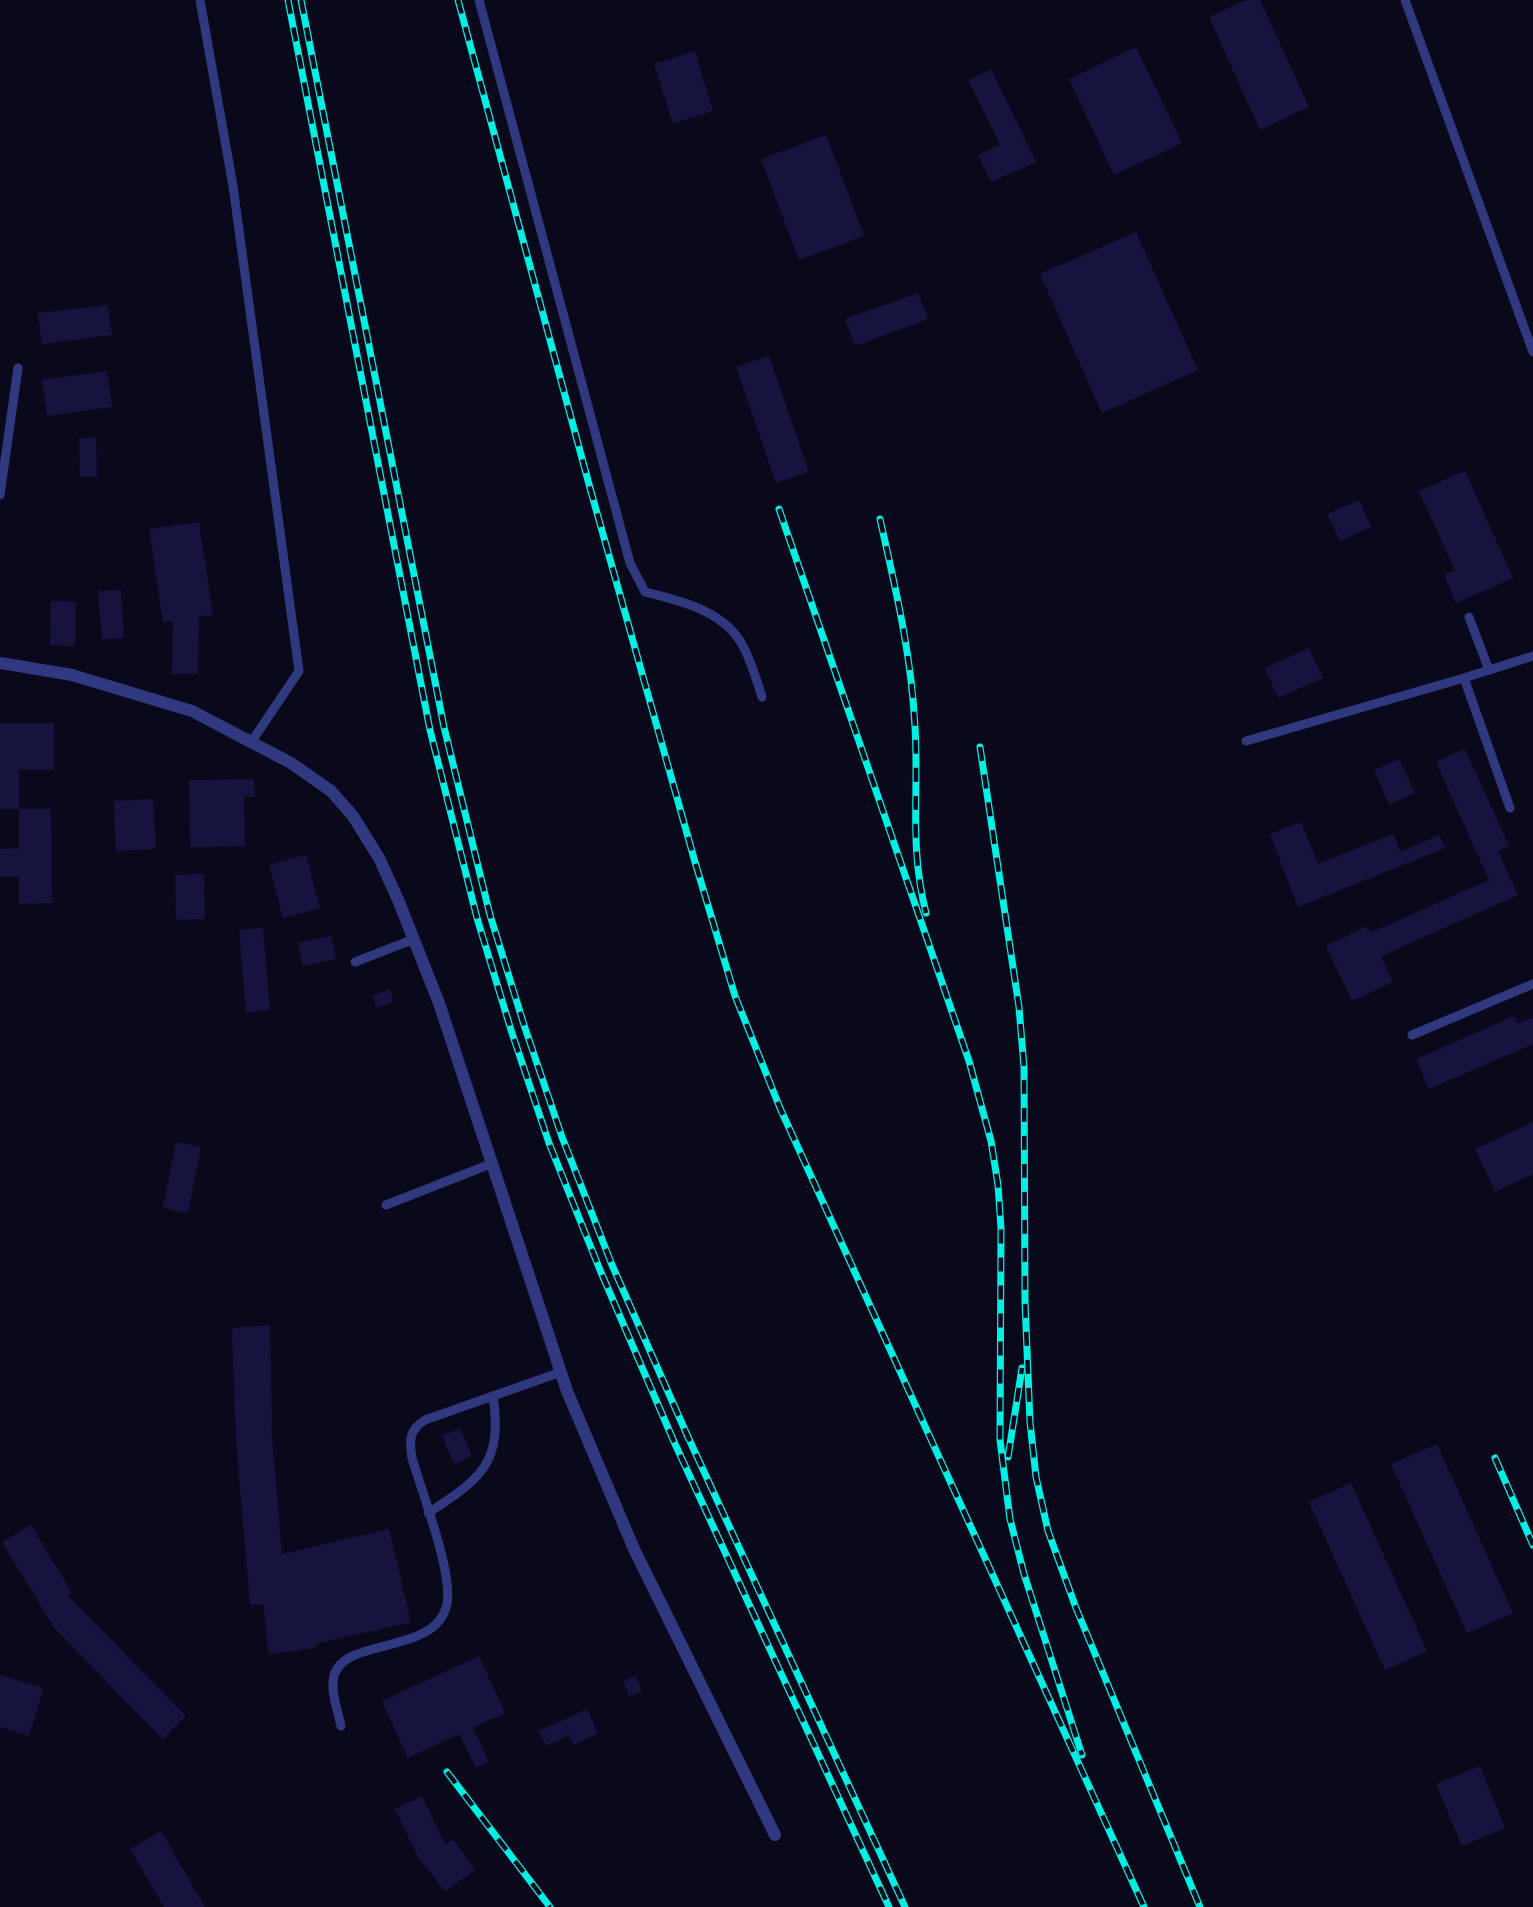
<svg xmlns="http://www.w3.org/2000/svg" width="1533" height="1907" viewBox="0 0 1533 1907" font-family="'Roboto Condensed',sans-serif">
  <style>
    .building { fill: #16143f }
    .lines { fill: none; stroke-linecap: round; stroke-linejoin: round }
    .service { stroke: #30397f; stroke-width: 9 }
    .minor { stroke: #30397f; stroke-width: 12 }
    .rail-casing { stroke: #00f0e4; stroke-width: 7 }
    .rail { stroke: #0a091c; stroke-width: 4.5; stroke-dasharray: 14; stroke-linecap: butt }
  </style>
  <rect width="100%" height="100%" fill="#0a091c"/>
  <g class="building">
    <path d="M1246,0H1260L1309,107L1260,130L1209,17Z"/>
    <path d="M1136,47L1182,143L1114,175L1069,79Z"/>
    <path d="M695,51L713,111L673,124L654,64Z"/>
    <path d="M991,69L1036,162L991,182L978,155L1000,145L968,80Z"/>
    <path d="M826,135L864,236L799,260L761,159Z"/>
    <path d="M1136,232L1198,370L1102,413L1040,274Z"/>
    <path d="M918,293L928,319L855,346L845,319Z"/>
    <path d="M108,305L112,335L42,344L38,313Z"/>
    <path d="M769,356L809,472L776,483L736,367Z"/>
    <path d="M107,371L112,407L47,416L42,380Z"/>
    <path d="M96,437L97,477H80L79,438Z"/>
    <path d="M1465,471L1513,578L1456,603L1444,575L1455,570L1419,491Z"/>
    <path d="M1359,500L1371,527L1340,541L1327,514Z"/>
    <path d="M199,522L213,615L199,617L198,674H172L173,621L163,622L149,529Z"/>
    <path d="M121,590L124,638L102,639L98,591Z"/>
    <path d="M51,601L76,602L75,646L50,645Z"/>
    <path d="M1309,648L1323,678L1278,698L1265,668Z"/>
    <path d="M0,723H54V770H19V809H0Z"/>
    <path d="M1465,749L1509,846L1498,851L1518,895L1381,956L1393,982L1352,1001L1326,946L1367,926L1370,933L1489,880L1436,762Z"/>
    <path d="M1399,759L1415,793L1389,805L1374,770Z"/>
    <path d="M254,779L255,797H244L245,846L190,847L189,780Z"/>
    <path d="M153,799L156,849L116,851L114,801Z"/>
    <path d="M19,809H51L52,903L19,904V877H0V849L19,848Z"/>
    <path d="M1301,822L1318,864L1393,834L1401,852L1439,835L1445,848L1298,907L1270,834Z"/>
    <path d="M306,855L320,908L283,918L269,865Z"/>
    <path d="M204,874L205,919L176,920L175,875Z"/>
    <path d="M263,928L270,1010L246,1012L239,930Z"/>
    <path d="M331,936L336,959L303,966L298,943Z"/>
    <path d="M389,989L394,1001L377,1008L372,996Z"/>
    <path d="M1514,1016L1517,1024L1533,1017V1044L1429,1089L1416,1059Z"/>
    <path d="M1533,1122V1174L1495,1192L1475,1149Z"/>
    <path d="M176,1142L201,1147L188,1213L163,1208Z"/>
    <path d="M270,1325L272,1436L282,1554L389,1529L411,1622L315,1644L316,1648L269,1654L263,1604L250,1605L236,1440L232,1328Z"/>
    <path d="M460,1428L472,1456L454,1464L442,1436Z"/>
    <path d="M1437,1444L1513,1613L1467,1633L1391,1464Z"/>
    <path d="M1351,1483L1427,1651L1385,1670L1309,1502Z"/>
    <path d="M31,1525L72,1593L68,1596L186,1716L163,1739L55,1629L2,1542Z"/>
    <path d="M479,1656L505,1713L473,1728L489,1761L476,1768L459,1734L408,1758L382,1701Z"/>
    <path d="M0,1675L44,1688L29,1736L0,1727Z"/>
    <path d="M636,1676L642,1691L629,1696L623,1681Z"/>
    <path d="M587,1709L598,1733L574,1745L569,1735L546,1746L539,1731Z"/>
    <path d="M1480,1766L1505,1828L1462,1846L1436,1784Z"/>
    <path d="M422,1796L445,1845L453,1839L475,1870L445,1891L418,1857L395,1809Z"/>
    <path d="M161,1831L205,1907H164L130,1849Z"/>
  </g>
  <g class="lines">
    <g class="service">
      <path d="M200,0L233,186L299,671L252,741"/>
      <path d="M479,0L630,563L645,592C681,601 726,611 744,648C752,664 757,681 762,697"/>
      <path d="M1405,0L1533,352"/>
      <path d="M0,495L18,368"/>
      <path d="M1469,617L1489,670"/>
      <path d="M1246,741L1464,678"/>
      <path d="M1510,808L1464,678L1533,656"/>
      <path d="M355,962L414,939"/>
      <path d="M1412,1035L1533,984"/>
      <path d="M386,1205L493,1163"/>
      <path d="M428,1513C481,1479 503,1463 493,1396"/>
      <path d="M341,1726C338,1711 330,1691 334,1676C344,1636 436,1656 447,1604C453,1572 422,1493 412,1458C409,1441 409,1430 425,1420L561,1372"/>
    </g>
    <path class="minor" d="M0,663L72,675L192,711L291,763L331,791L353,816L379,858L399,902L439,1003L567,1391L634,1549L775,1835"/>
    <defs>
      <g id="rail">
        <path d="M288,0L430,730L477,918L511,1030L549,1143L600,1270L675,1444L889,1907"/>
        <path d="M301,0L444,727L490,915L524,1025L562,1137L612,1265L688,1437L905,1907"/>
        <path d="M458,0L590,488L695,862L735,996L780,1108L1144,1907"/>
        <path d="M779,509L969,1061L991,1141L998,1185L1001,1228L1000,1440L1010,1519L1024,1574L1082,1755"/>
        <path d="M880,519C896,591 911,652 915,727C919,793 909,846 926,913"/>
        <path d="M980,747L1019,1007L1024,1067L1025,1302L1030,1422L1036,1477L1048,1531L1076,1608L1200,1907"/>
        <path d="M1008,1457L1022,1368"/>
        <path d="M1495,1458L1533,1545"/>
        <path d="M447,1772L550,1907"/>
      </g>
    </defs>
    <use href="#rail" class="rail-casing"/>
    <use href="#rail" class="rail"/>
  </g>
</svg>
